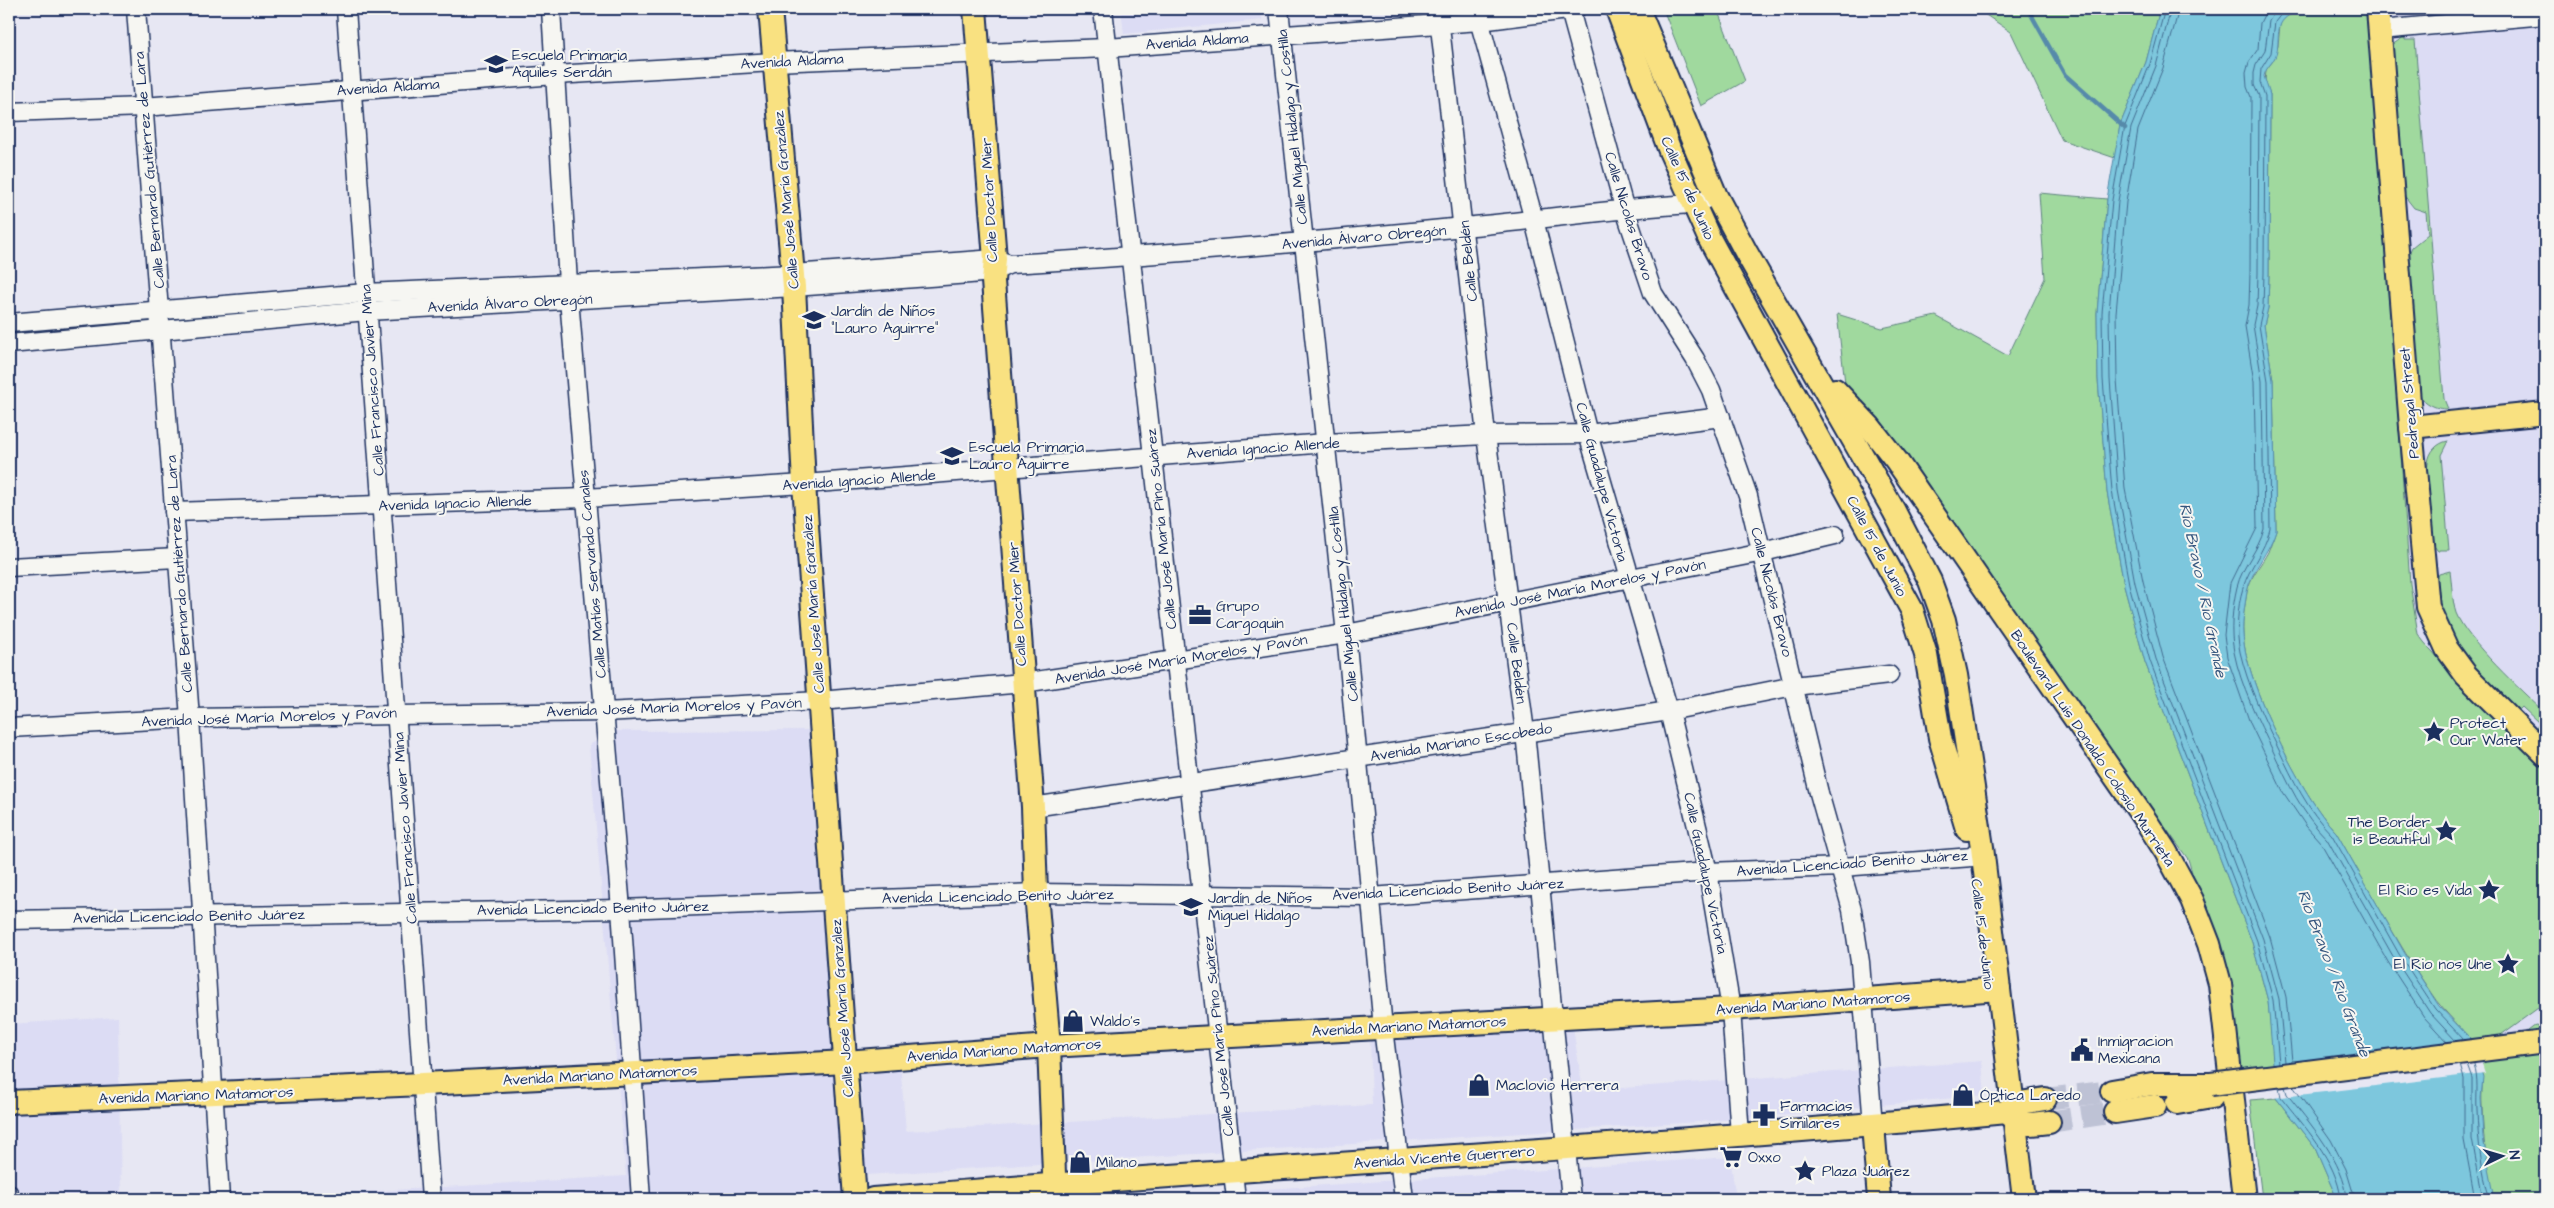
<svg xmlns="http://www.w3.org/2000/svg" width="2554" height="1208" viewBox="0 0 2554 1208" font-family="'Architects Daughter',sans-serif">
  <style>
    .built { fill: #dcdcf4 }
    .green { fill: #a0d99e; stroke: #5e847e }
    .water { fill: #7dc7dd; stroke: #568aaa }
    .pier { fill: #e7e7f3 }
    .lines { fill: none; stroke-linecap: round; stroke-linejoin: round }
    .shore { stroke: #426c91; stroke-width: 1 }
    .stream { stroke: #568aaa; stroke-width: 4.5 }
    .major-tunnel { stroke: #bec2d5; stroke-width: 22; stroke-dasharray: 22 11; stroke-linecap: butt }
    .minor-casing { stroke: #1b2f5e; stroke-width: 21 }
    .major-casing { stroke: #1b2f5e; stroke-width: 26 }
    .minor { stroke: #f6f6f2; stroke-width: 18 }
    .major { stroke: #f9e181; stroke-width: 22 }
    .major-bridge-casing { stroke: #1b2f5e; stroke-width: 26; stroke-linecap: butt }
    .major-bridge { stroke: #f9e181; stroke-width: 22 }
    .labels { text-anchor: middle; stroke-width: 4; stroke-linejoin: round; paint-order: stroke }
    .street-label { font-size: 15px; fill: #1b2f5e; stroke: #f6f6f2 }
    .poi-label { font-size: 15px; fill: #1b2f5e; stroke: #f6f6f2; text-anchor: start }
    .water-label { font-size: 16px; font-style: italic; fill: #34557e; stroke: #f6f6f2 }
  </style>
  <rect width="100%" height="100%" fill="#e7e7f3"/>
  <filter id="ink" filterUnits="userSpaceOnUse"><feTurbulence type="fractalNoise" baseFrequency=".02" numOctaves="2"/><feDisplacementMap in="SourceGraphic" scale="10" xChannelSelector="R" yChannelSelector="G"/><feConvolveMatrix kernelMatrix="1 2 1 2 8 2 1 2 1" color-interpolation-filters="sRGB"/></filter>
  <g filter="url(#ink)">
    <g class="built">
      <path d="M1121,9H1261L1262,20L1124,34Z"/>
      <path d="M2294,9H2545V1199H2495L2283,746L2268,308V148L2270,95Z"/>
      <path d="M808,730L844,1199H245L626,1176L589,745L615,731Z"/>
      <path d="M118,1017L121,1199H9V1024Z"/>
      <path d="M1572,1021L1583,1091L1982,1061L1985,1095L1714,1121L866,1175L860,1064L900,1063L906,1131L1372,1105L1370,1035Z"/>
      <path d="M1730,1157L1736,1199H1123Z"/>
    </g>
    <g class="green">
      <path d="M1663,9H1717L1745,81L1701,106Z"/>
      <path d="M1977,9H2160L2146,62L2120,125L2115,158L2062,140L2011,32Z"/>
      <path d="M2294,9H2366L2386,242L2410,584L2418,634L2424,642L2462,685L2545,766V1003L2476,1053C2468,1030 2444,1014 2431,993C2396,941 2367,886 2336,832C2302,798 2245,681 2243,634C2242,620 2245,605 2247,592C2250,577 2261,565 2268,552C2271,545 2273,537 2276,530L2273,380L2264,325L2268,308L2269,273L2270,95L2265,82L2266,70L2273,61L2278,46L2280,24L2285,17L2294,12Z"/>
      <path d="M2405,36V40H2415L2444,399L2448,409C2436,409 2425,404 2419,394L2408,256L2412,247L2428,234L2426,212L2414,208L2403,194L2392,45Z"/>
      <path d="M2039,193L2107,199L2097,313L2098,379L2107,492L2124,585L2145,662L2252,942L2268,1001L2273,1052L2274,1088L2236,1093L2217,955L2188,859L1845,383L1837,314L1882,328L1936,316L2008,356L2045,278Z"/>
      <path d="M2448,441L2441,455L2449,550H2438L2434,545C2432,525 2425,481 2428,463C2429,452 2437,443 2448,441Z"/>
      <path d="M2450,571C2452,584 2452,601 2456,613C2467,641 2522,691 2545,713V740L2535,729L2539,723L2522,707L2517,712C2490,687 2420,615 2439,574Z"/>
      <path d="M2535,1025L2545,1027V1199H2495C2486,1169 2483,1137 2482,1105C2481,1092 2484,1080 2480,1066Z"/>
      <path d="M2276,1098L2315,1148L2337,1199H2262L2250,1100Z"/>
    </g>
    <path class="water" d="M2160,9H2294L2292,14C2273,22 2281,39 2276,55C2273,63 2266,67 2264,76L2270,95L2269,273L2268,308L2264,325L2273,380L2276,530C2270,552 2251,570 2247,592C2245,605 2242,620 2243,634C2245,681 2302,798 2336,832L2404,952L2439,1006L2471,1039L2483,1077L2481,1098L2483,1138L2495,1199H2337L2315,1148L2276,1098L2268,1001L2252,942L2145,662L2124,585L2107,492L2098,379L2097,313L2107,199L2120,125L2146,62Z"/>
    <path class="pier" d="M2474,1039L2485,1073L2273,1098L2271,1065Z"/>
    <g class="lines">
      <g class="shore">
        <path d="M2165,9L2150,64L2125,126L2112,200L2102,313L2103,379L2112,491L2129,584L2150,661L2257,941L2273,1000L2279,1063"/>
        <path d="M2171,9L2156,66L2131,128L2118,201L2109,313L2110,379L2118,490L2135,583L2156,659L2263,939L2279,999L2285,1062"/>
        <path d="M2179,9L2163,68L2138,130L2126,202L2116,313L2117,379L2125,489L2143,581L2163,657L2270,937L2286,997L2292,1061"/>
        <path d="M2267,9L2260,23L2258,49L2249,62L2246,73L2247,87L2251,97L2250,273L2249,305L2245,326L2254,382L2257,528L2230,583L2224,635L2227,657L2250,723L2283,792L2306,826L2321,843L2388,962L2424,1017L2447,1042"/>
        <path d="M2277,9L2269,21L2265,51L2256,65L2254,73V85L2259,96L2258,273L2257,306L2253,325L2262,381L2264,529C2259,550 2242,566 2237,587C2232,608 2230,631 2234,652C2241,687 2258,720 2273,751C2288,783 2302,814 2327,839L2394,958L2430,1013L2456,1041"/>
        <path d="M2289,9L2282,13L2275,22L2271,53L2261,69L2260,82L2265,96L2264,273L2263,307L2259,325L2268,381L2270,529C2265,551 2249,567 2243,588C2237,607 2236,633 2240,652C2248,686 2263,717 2278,748C2293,779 2307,810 2332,835L2399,954L2435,1009L2464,1040"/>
        <path d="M2467,1064L2472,1078V1139L2483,1199"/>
        <path d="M2474,1064C2479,1079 2476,1094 2477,1110C2478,1140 2481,1171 2490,1199"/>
        <path d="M2460,1065L2464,1079V1140L2475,1199"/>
        <path d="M2293,1086L2331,1140L2346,1169L2355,1199"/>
        <path d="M2285,1087L2287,1094C2308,1121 2345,1163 2347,1199"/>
        <path d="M2279,1088L2281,1097C2303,1125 2337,1161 2341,1199"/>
      </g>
      <path class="stream" d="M2028,9L2065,75L2125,128"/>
      <g class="major-tunnel">
        <path d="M2045,1099L2112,1091"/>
        <path d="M2049,1122L2115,1112"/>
      </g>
      <defs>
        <g id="minor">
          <path d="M136,9L190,718L220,1199"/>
          <path d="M346,9L431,1199"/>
          <path d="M551,9L569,299L621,909L641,1199"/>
          <path d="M1103,9L1236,1199"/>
          <path d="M1279,9L1346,634L1383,1028L1404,1199"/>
          <path d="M1438,9L1486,435L1525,732L1571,1199"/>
          <path d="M1476,9L1534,220L1588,434L1669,711L1708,872L1731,1009L1740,1135"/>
          <path d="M1570,10L1624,207L1653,293L1695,359L1711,390L1748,496L1819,793L1852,910L1860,962L1873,1125"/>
          <path d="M2380,30L2545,15"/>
          <path d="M9,112L143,107L555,75L774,62L1107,48L1480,21L1576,9"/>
          <path d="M9,323L366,293L793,274L995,259L1007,263"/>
          <path d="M9,344L367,311L794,287L970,274L992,272L1010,264C1161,255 1312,242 1463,227C1540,220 1616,208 1693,204L1704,200"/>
          <path d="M174,512L586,498L804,484L1326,443L1486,435L1588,434L1721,417"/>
          <path d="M9,567L177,558"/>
          <path d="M9,728L190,718L604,712L820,701L1023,683L1346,634L1763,552L1835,535"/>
          <path d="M1033,807L1669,711L1794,686L1889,675"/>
          <path d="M9,920L621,909L1036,893L1371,897L1708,872L1842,867L1972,857L1982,847"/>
          <path d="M9,1194V1199"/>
        </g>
        <g id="major">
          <path d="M770,9L794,287L804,484L855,1199"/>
          <path d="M975,9L995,259L993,281L1033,807L1036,893L1049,1046L1055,1199"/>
          <path d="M1617,9L1670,151L1709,238L1912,610L1926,655L1940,738L1967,829"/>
          <path d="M1638,9L1716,196L1746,252L1894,511L1930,581L1944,620L1956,675L1982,847L2024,1199"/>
          <path d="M2378,9L2411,427L2428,607L2447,649L2466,675L2545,754"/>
          <path d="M1835,390L1870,427L1896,460L2148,824L2166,852L2192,900L2209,944L2220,984L2244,1199"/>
          <path d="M2411,427L2545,413"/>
          <path d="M2112,1091L2152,1084H2211"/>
          <path d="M9,1102L423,1084L846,1062L1049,1046L1731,1009L1999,989"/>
          <path d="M2177,1103L2212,1097"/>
          <path d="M2115,1112L2155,1106"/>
          <path d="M2007,1113C2022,1128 2029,1124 2049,1122"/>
          <path d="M1873,1125L1879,1199"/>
          <path d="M873,1199C1250,1167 1629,1148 2006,1112L2020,1103L2045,1099"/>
        </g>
      </defs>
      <use href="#minor" class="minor-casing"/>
      <use href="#major" class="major-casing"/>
      <use href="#minor" class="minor"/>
      <use href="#major" class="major"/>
      <defs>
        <path id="major-bridge" d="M2211,1084L2545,1042"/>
      </defs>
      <use href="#major-bridge" class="major-bridge-casing"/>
      <use href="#major-bridge" class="major-bridge"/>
    </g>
  </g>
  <defs>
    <symbol id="school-bare" viewBox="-9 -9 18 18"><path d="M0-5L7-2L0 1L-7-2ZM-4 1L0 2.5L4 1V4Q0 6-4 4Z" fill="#1b2f5e" stroke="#f6f6f2" stroke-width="2.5" paint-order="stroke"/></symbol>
    <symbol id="office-bare" viewBox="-9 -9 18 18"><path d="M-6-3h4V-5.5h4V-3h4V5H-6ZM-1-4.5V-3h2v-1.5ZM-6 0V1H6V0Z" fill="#1b2f5e" stroke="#f6f6f2" stroke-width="2.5" paint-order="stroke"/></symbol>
    <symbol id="sight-bare" viewBox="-9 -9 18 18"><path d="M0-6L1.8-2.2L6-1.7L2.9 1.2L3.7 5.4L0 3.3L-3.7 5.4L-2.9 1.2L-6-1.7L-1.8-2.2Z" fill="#1b2f5e" stroke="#f6f6f2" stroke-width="2.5" paint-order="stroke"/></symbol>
    <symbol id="shop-bare" viewBox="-9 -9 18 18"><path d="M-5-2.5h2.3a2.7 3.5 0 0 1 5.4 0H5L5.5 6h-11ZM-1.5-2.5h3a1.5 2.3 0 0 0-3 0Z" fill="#1b2f5e" stroke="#f6f6f2" stroke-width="2.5" paint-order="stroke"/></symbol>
    <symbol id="civic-bare" viewBox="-9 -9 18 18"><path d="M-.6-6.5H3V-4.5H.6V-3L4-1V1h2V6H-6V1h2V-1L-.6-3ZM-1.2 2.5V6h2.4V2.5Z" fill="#1b2f5e" stroke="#f6f6f2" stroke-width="2.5" paint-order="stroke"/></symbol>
    <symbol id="pharmacy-bare" viewBox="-9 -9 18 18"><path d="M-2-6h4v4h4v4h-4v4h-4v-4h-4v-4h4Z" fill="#1b2f5e" stroke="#f6f6f2" stroke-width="2.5" paint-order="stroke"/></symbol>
    <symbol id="supermarket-bare" viewBox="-9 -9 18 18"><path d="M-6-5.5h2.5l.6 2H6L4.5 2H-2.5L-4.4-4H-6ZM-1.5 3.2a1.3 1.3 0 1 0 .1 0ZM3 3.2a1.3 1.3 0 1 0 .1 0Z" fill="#1b2f5e" stroke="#f6f6f2" stroke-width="2.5" paint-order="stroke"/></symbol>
  </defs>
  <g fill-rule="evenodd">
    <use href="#school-bare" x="480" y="48" width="32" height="32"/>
    <use href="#school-bare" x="798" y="304" width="32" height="32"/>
    <use href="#school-bare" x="936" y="440" width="32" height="32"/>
    <use href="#office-bare" x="1184" y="599" width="32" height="32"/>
    <use href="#sight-bare" x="2418" y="716" width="32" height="32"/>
    <use href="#sight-bare" x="2430" y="815" width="32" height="32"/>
    <use href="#sight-bare" x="2473" y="874" width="32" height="32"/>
    <use href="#school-bare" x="1175" y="891" width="32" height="32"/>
    <use href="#sight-bare" x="2492" y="948" width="32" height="32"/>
    <use href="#shop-bare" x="1057" y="1005" width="32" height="32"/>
    <use href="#civic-bare" x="2066" y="1034" width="32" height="32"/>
    <use href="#shop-bare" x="1463" y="1069" width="32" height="32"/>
    <use href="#shop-bare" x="1947" y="1079" width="32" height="32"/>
    <use href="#pharmacy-bare" x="1748" y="1099" width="32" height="32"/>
    <use href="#supermarket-bare" x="1715" y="1141" width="32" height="32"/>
    <use href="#shop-bare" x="1064" y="1146" width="32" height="32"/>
    <use href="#sight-bare" x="1789" y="1155" width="32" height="32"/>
  </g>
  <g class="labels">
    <g class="street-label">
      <text transform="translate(1197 41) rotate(-4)" y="5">Avenida Aldama</text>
      <text transform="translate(792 61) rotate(-3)" y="5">Avenida Aldama</text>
      <text transform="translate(388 87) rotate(-4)" y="5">Avenida Aldama</text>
      <text transform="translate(1292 127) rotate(-96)" y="5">Calle Miguel Hidalgo y Costilla</text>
      <text transform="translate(149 170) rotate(-95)" y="5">Calle Bernardo Gutiérrez de Lara</text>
      <text transform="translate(1688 188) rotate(66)" y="5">Calle 15 de Junio</text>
      <text transform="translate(786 200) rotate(-95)" y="5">Calle José María González</text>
      <text transform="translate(989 200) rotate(-93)" y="5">Calle Doctor Mier</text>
      <text transform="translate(1629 216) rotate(73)" y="5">Calle Nicolás Bravo</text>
      <text transform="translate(1364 237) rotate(-5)" y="5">Avenida Álvaro Obregón</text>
      <text transform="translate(1468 261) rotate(-96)" y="5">Calle Beldén</text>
      <text transform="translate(510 303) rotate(-3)" y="5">Avenida Álvaro Obregón</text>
      <text transform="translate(372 380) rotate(-94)" y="5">Calle Francisco Javier Mina</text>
      <text transform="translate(2409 403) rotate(-95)" y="5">Pedregal Street</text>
      <text transform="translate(1263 448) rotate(-4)" y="5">Avenida Ignacio Allende</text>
      <text transform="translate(859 480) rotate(-4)" y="5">Avenida Ignacio Allende</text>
      <text transform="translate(1602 482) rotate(75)" y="5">Calle Guadalupe Victoria</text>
      <text transform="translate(455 503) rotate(-2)" y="5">Avenida Ignacio Allende</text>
      <text transform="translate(1161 529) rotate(-96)" y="5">Calle José María Pino Suárez</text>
      <text transform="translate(1877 546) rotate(62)" y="5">Calle 15 de Junio</text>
      <text transform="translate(179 574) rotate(-94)" y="5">Calle Bernardo Gutiérrez de Lara</text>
      <text transform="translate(592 574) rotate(-95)" y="5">Calle Matías Servando Canales</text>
      <text transform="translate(1580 588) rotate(-11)" y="5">Avenida José María Morelos y Pavón</text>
      <text transform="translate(1772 592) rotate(76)" y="5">Calle Nicolás Bravo</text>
      <text transform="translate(813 604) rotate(-94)" y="5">Calle José María González</text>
      <text transform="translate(1017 604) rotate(-94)" y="5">Calle Doctor Mier</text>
      <text transform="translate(1343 604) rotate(-96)" y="5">Calle Miguel Hidalgo y Costilla</text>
      <text transform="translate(1181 659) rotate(-9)" y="5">Avenida José María Morelos y Pavón</text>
      <text transform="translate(1517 663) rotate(83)" y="5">Calle Beldén</text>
      <text transform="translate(674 707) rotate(-2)" y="5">Avenida José María Morelos y Pavón</text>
      <text transform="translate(269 717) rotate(-2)" y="5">Avenida José María Morelos y Pavón</text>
      <text transform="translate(1461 742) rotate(-9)" y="5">Avenida Mariano Escobedo</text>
      <text transform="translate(2093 748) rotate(56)" y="5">Boulevard Luis Donaldo Colosio Murrieta</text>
      <text transform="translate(405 828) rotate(-94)" y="5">Calle Francisco Javier Mina</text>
      <text transform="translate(1852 863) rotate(-4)" y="5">Avenida Licenciado Benito Juárez</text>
      <text transform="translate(1706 873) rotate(78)" y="5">Calle Guadalupe Victoria</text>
      <text transform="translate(1448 889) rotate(-3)" y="5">Avenida Licenciado Benito Juárez</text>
      <text transform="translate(998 896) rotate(-1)" y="5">Avenida Licenciado Benito Juárez</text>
      <text transform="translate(593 908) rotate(-1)" y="5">Avenida Licenciado Benito Juárez</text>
      <text transform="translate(189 916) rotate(-1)" y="5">Avenida Licenciado Benito Juárez</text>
      <text transform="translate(1983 934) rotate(83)" y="5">Calle 15 de Junio</text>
      <text transform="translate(1813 1003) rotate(-4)" y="5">Avenida Mariano Matamoros</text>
      <text transform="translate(842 1008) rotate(-94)" y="5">Calle José María González</text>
      <text transform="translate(1409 1026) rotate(-3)" y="5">Avenida Mariano Matamoros</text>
      <text transform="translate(1218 1036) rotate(-96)" y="5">Calle José María Pino Suárez</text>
      <text transform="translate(1004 1050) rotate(-4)" y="5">Avenida Mariano Matamoros</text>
      <text transform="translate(600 1075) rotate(-3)" y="5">Avenida Mariano Matamoros</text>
      <text transform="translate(196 1095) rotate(-2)" y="5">Avenida Mariano Matamoros</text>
      <text transform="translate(1444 1157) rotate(-4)" y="5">Avenida Vicente Guerrero</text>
    </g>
    <g class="poi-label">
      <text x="512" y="60">Escuela Primaria<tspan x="512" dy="17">Aquiles Serdán</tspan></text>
      <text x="831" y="316">Jardín de Niños<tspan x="831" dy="17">"Lauro Aguirre"</tspan></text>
      <text x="969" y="452">Escuela Primaria<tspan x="969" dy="17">Lauro Aguirre</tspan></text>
      <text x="1216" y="611">Grupo<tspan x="1216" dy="17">Cargoquin</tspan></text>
      <text x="2450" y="728">Protect<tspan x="2450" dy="17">Our Water</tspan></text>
      <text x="2430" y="827" text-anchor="end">The Border<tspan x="2430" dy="17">is Beautiful</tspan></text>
      <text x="2472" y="895" text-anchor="end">El Rio es Vida</text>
      <text x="1208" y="903">Jardín de Niños<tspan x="1208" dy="17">Miguel Hidalgo</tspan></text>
      <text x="2492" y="969" text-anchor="end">El Rio nos Une</text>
      <text x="1090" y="1026">Waldo's</text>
      <text x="2098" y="1046">Inmigracion<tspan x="2098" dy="17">Mexicana</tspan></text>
      <text x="1496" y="1090">Maclovio Herrera</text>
      <text x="1980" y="1100">Óptica Laredo</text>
      <text x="1780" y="1111">Farmacias<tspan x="1780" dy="17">Similares</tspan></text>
      <text x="1748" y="1162">Oxxo</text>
      <text x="1096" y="1167">Milano</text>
      <text x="1822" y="1176">Plaza Juárez</text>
    </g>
    <g class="water-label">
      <text transform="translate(2204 590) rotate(78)" y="6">Río Bravo / Rio Grande</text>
      <text transform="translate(2335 973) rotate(69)" y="6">Río Bravo / Rio Grande</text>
    </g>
  </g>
  <rect width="2554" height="1208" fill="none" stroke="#f6f6f2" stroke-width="30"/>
  <rect x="15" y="15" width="2524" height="1178" fill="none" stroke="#1b2f5e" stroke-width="2" filter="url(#ink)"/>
  <g transform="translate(2502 1156) rotate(85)" stroke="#f6f6f2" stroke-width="4" paint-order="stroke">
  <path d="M0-4L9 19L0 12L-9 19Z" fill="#1b2f5e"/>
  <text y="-8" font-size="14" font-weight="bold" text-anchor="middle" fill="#1b2f5e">N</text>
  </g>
</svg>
